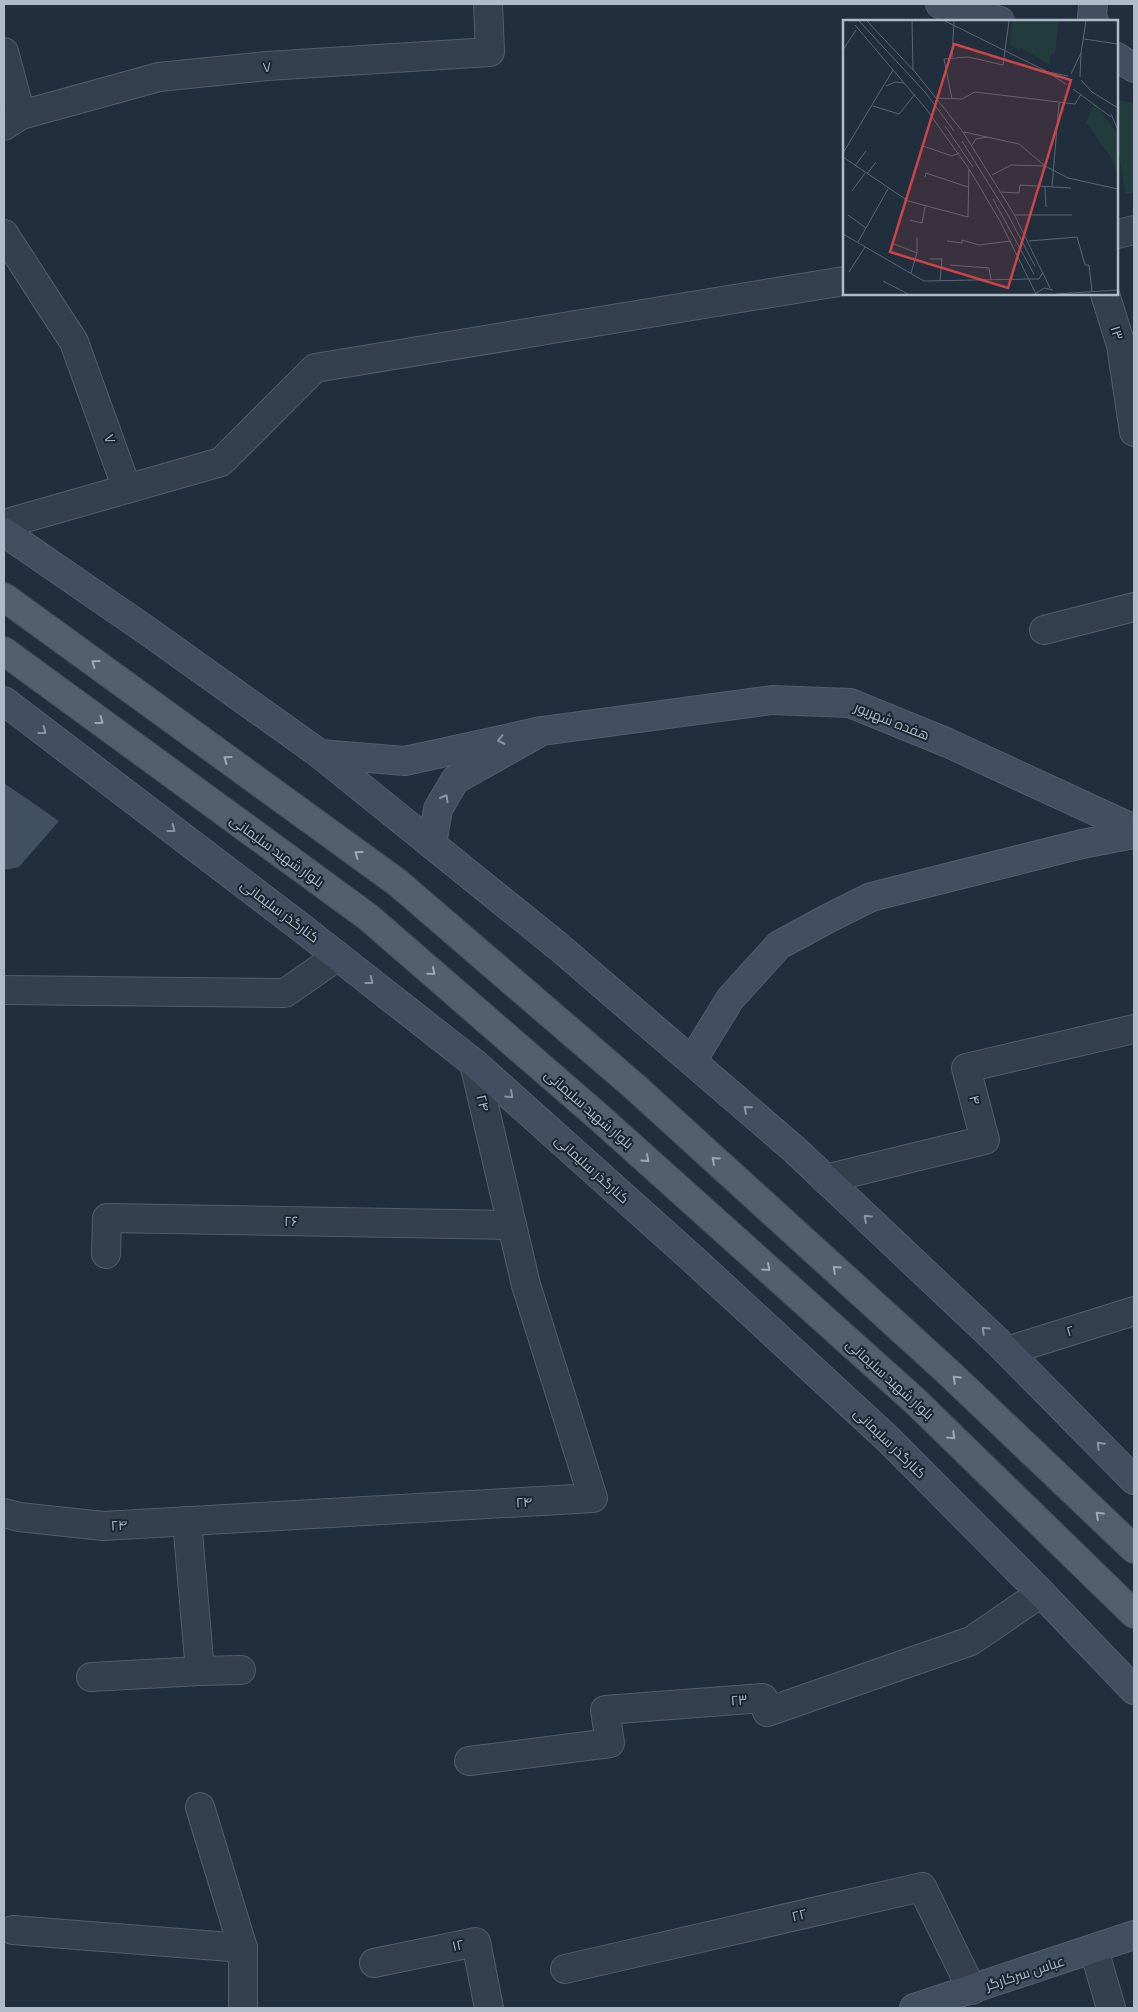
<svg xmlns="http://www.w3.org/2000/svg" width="1138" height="2012" viewBox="0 0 1138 2012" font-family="Ubuntu,Cairo,sans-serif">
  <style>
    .green { fill: #223c3e }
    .building { fill: #415162 }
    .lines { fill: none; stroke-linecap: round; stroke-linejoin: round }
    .street-casing { stroke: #535e6b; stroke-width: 30 }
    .secondary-casing { stroke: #535e6b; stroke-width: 30 }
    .primary-casing { stroke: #3e4956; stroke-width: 30 }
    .street { stroke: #34404d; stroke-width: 28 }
    .secondary { stroke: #424f60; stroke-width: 28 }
    .primary { stroke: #525f6d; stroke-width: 28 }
    .oneway { stroke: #9da9b7 }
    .oneway2 { stroke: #8a95a4 }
    .labels { text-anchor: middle; stroke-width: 4; stroke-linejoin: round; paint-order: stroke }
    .street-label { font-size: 14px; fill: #b0bbc9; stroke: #1a2532 }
    .inset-road { fill: none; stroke: #5a6675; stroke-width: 1 }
    .view { fill: #ce4548; fill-opacity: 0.15; stroke: #ce4548; stroke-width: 2.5 }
    .inset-edge { fill: none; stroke: #b0bbc9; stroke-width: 2.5 }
  </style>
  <rect width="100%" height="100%" fill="#202e3d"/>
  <path class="green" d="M1117,100L1134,103V193L1125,194L1117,140Z"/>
  <path class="building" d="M4,783L59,821L19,867L4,870Z"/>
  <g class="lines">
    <defs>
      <g id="street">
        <path d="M4,52L21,115"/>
        <path d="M4,126L21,115L159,77L267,66L490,52L488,4"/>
        <path d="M4,234L74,342L127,489"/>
        <path d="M1117,234L1134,230"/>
        <path d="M1105,294L1121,345L1134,432"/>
        <path d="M4,524L221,462L315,368L844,281"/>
        <path d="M1044,630L1134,607"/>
        <path d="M4,990L285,993L338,956"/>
        <path d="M825,1179L985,1140L966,1068L1134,1029"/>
        <path d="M106,1254L107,1218L512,1225"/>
        <path d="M1007,1351L1134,1311"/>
        <path d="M4,1513L19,1517L103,1526L593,1498L526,1285L474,1063"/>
        <path d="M200,1671L241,1670"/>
        <path d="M91,1677L200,1671L187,1521"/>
        <path d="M469,1761L610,1743L605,1710L763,1698L767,1712L971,1641L1041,1593"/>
        <path d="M200,1807L243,1948V2008"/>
        <path d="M13,1930L243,1948"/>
        <path d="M1094,1950L1111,2008"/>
        <path d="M374,1963L476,1942L489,2008"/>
        <path d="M565,1969L922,1887L972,1990"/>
      </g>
      <g id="secondary">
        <path d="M940,4L1000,21"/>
        <path d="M1093,4L1092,17L1094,21"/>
        <path d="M1117,57L1134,68"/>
        <path d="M4,532L149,632L320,754L559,947L795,1150L998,1342L1134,1480"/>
        <path d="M4,701L303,929L474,1063L695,1261L888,1439L1041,1593L1134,1690"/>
        <path d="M542,731L772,700L850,703L948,743L1134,829"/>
        <path d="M320,754L405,761L542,731L455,780L438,809L432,844"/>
        <path d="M692,1061L730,999L779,945L831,917L871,897L1082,844L1134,834"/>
        <path d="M914,2008L1134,1935"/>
      </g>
      <g id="primary">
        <path d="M4,597L398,883L635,1087L947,1371L1134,1549"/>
        <path d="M4,651L368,917L601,1119L914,1400L1134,1614"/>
      </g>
    </defs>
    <use href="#street" class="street-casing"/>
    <use href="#secondary" class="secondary-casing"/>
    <use href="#primary" class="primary-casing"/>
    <use href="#street" class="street"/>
    <use href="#secondary" class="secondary"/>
    <use href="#primary" class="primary"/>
  </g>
  <defs><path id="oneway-chevron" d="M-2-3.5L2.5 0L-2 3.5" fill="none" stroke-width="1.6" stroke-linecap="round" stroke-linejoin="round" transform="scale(1.25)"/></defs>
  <g class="oneway">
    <use href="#oneway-chevron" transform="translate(95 663) rotate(-144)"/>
    <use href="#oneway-chevron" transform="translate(100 721) rotate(36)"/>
    <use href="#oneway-chevron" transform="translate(227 759) rotate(-144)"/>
    <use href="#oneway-chevron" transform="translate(358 854) rotate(-144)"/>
    <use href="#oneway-chevron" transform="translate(432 972) rotate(41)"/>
    <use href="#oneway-chevron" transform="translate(646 1159) rotate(42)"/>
    <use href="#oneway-chevron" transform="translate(715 1160) rotate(-138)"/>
    <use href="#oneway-chevron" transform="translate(767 1268) rotate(42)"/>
    <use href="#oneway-chevron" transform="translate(836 1269) rotate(-138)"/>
    <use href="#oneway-chevron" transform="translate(956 1379) rotate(-136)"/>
    <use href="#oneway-chevron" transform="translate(952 1436) rotate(44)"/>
    <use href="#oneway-chevron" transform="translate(1099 1515) rotate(-136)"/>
  </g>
  <g class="oneway2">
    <use href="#oneway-chevron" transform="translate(43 731) rotate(37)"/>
    <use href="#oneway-chevron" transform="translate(501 740) rotate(168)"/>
    <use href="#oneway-chevron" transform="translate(445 798) rotate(-60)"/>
    <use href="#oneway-chevron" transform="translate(172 829) rotate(37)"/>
    <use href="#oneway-chevron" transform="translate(370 981) rotate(38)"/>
    <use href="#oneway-chevron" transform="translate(510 1095) rotate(42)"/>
    <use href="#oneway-chevron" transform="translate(747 1109) rotate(-139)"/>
    <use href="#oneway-chevron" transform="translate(867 1218) rotate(-137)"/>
    <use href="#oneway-chevron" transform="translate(985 1330) rotate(-137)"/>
    <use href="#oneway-chevron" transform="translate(1100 1445) rotate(-135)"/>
  </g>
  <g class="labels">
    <g class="street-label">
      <text transform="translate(267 67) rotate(-5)" y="5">۷</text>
      <text transform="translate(1117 333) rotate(73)" y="5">۱۳</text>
      <text transform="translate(110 439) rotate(70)" y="5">۷</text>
      <text transform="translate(892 721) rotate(22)" y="5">هفده شهریور</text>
      <text transform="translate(277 851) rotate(36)" y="5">بلوار شهید سلیمانی</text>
      <text transform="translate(280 911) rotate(37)" y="5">کنارگذر سلیمانی</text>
      <text transform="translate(975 1100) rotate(75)" y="5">۴</text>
      <text transform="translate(483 1103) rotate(77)" y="5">۲۴</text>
      <text transform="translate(589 1109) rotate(41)" y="5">بلوار شهید سلیمانی</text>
      <text transform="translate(592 1169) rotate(42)" y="5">کنارگذر سلیمانی</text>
      <text transform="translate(291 1221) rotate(1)" y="5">۲۶</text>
      <text transform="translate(1070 1331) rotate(-17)" y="5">۲</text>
      <text transform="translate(890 1379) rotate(42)" y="5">بلوار شهید سلیمانی</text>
      <text transform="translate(890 1443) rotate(44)" y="5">کنارگذر سلیمانی</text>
      <text transform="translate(524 1502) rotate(-3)" y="5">۲۴</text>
      <text transform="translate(119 1525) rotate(-3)" y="5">۲۴</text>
      <text transform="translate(739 1700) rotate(-4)" y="5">۲۳</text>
      <text transform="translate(799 1915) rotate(-13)" y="5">۲۲</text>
      <text transform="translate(458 1945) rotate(-12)" y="5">۱۲</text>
      <text transform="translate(1025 1973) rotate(-18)" y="5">عباس سرکارگر</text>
    </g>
  </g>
  <g transform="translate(843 20)">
    <rect width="275" height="275" fill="#202e3d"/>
    <path d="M169,1H216L212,34L207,35V45L178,28L176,30L167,25ZM251,83L275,114V156L268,137L243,103Z" fill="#223c3e"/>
    <path class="inset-road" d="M16,1L82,72L111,111M24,1L73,53L120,112L171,194L207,268M69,1L70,50M102,1L205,52M12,5L84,90L126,149L157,201L193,274M241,19L275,24M0,30L13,10M238,33L243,1M109,37L111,1M228,54L238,33L237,57M238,60L249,72L275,88M224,65L205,52L225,56M43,66L52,62L61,63M230,69L268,97M94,78L119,79L132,72L232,84L238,74M109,79L101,39L125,37L160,45L166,1M30,86L56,94L72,74M268,94L275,110M102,106L130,147M121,112L144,117L133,119L129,125M144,117L176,124L202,146L225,158L275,169M119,121L165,195L192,246M80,126L109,136L116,133M0,133L50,50M0,137L65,181L125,197L126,149M12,146L23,131M24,154L33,142M149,155L168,145L202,146M82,157L83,153L125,167M202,167L203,187M209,167L216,83M9,171L22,153M159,172L176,173L177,165L228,168M150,179L191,254M5,195L23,208M172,195H229M67,200L79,203L82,187M0,214L81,261L186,259M104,221L119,223V220L136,225L168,221M186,221L234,217L242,245H246L249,271M15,222L45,169M51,224L74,233M87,239H99L97,261M107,245L146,248L148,260M6,252L22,227M68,253L74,233V217M186,259H196L200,252M40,261L65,274M192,274L201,268L210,270M213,274L275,270"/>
    <path class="view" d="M111,24L228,60L165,268L47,232Z"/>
    <rect width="275" height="275" class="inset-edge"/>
  </g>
  <rect width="1138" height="2012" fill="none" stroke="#b0bbc9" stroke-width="10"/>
</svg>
